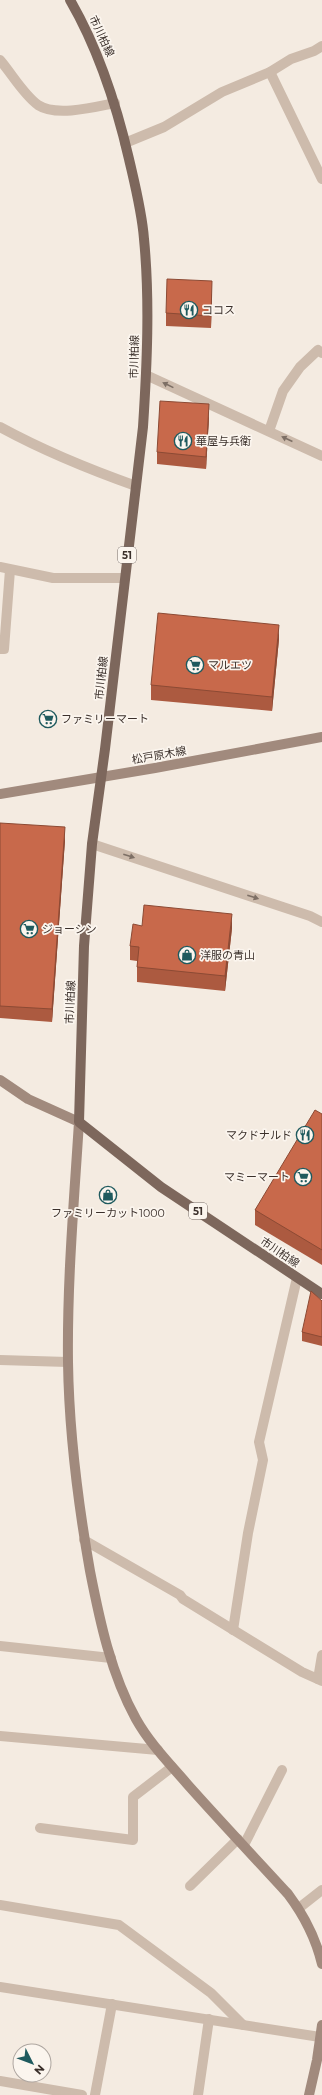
<svg xmlns="http://www.w3.org/2000/svg" width="322" height="2095" viewBox="0 0 322 2095" font-family="Montserrat,'Noto Sans JP',sans-serif">
  <style>
    .lines { fill: none; stroke-linecap: round; stroke-linejoin: round }
    .lane { stroke: #cdbbac; stroke-width: 10 }
    .street { stroke: #cdbbac; stroke-width: 10 }
    .secondary { stroke: #a18a7d; stroke-width: 10 }
    .primary { stroke: #7d675c; stroke-width: 10 }
    .wall { fill: #ac5a40 }
    .shaded-wall { fill: #8c4a34 }
    .building { fill: #c8694b; stroke: #8c4a34 }
    .oneway { fill: #7d6f65 }
    .labels { text-anchor: middle; stroke-width: 3.5; stroke-linejoin: round; paint-order: stroke }
    .shield { fill: #fbf5ee; stroke: #756b66; stroke-width: 1 }
    .shield-label { font-size: 10px; font-weight: bold; fill: #3b302b }
    .street-label { font-size: 11px; fill: #3b302b; stroke: #fbf5ee }
    .poi-label { font-size: 11px; fill: #3b302b; stroke: #fbf5ee; text-anchor: start }
  </style>
  <rect width="100%" height="100%" fill="#f4ebe1"/>
  <g class="lines">
    <g class="lane">
      <path d="M0,649H4L10,570"/>
      <path d="M318,1679L322,1655"/>
      <path d="M40,1828L133,1840V1797L172,1767"/>
      <path d="M244,1845L282,1770"/>
      <path d="M190,1886L238,1839"/>
      <path d="M299,1908L322,1890"/>
    </g>
    <g class="street">
      <path d="M0,60C12,74 23,94 38,105C56,117 95,107 115,103"/>
      <path d="M270,72L322,179"/>
      <path d="M125,143L164,127L222,92L270,72L291,59L314,51L322,46"/>
      <path d="M146,375L322,456"/>
      <path d="M0,427C44,451 88,469 136,486"/>
      <path d="M269,431L283,391L300,367L318,350L322,353"/>
      <path d="M0,567L53,578H125"/>
      <path d="M92,844L310,916L322,922"/>
      <path d="M0,1360L68,1362"/>
      <path d="M84,1540L180,1595L183,1599L302,1672L322,1681"/>
      <path d="M233,1630L248,1533L263,1460L259,1442L297,1278"/>
      <path d="M0,1646L111,1658"/>
      <path d="M0,1736L158,1750"/>
      <path d="M0,1905L119,1925L211,1993L243,2025"/>
      <path d="M0,1987L320,2037"/>
      <path d="M0,2081L82,2095"/>
      <path d="M95,2095L112,2004"/>
      <path d="M198,2095L209,2019"/>
    </g>
    <g class="secondary">
      <path d="M0,794L155,768L322,737"/>
      <path d="M0,1080L28,1099L79,1122C74,1202 67,1282 68,1362C69,1431 78,1503 90,1571C100,1622 111,1674 136,1719C150,1744 170,1764 188,1785C221,1822 255,1858 288,1894C303,1914 316,1939 322,1964"/>
      <path d="M309,2095L317,2060L322,2025"/>
    </g>
    <path class="primary" d="M70,0C99,50 116,103 129,159C135,185 142,212 144,239C150,301 147,365 143,427L105,749L92,844L84,946L79,1122L161,1187L322,1294"/>
  </g>
  <g class="wall">
    <path d="M212,294L211,328L166,326V313Z"/>
    <path d="M209,417L206,469L157,464V452Z"/>
    <path d="M279,639L272,711L151,700V685Z"/>
    <path d="M0,823L65,840L52,1022L0,1018Z"/>
    <path d="M142,926L232,928L225,991L137,982V961L130,960V946Z"/>
    <path d="M322,1114V1265L255,1225V1210Z"/>
    <path d="M322,1301V1346L302,1341V1332Z"/>
  </g>
  <g class="shaded-wall">
    <path d="M212,281V294L211,328V316Z"/>
    <path d="M209,404V417L206,469V457Z"/>
    <path d="M279,625V639L272,711V697Z"/>
    <path d="M65,827V840L52,1022V1009Z"/>
    <path d="M232,914V928L225,991V976Z"/>
  </g>
  <g class="building">
    <path d="M167,279L212,281L211,316L166,313Z"/>
    <path d="M160,401L209,404L206,457L157,452Z"/>
    <path d="M158,613L279,625L272,697L151,685Z"/>
    <path d="M0,823L65,827L52,1009L0,1006Z"/>
    <path d="M144,905L232,914L225,976L137,967L139,947L130,946L133,924L142,926Z"/>
    <path d="M315,1110L322,1114V1250L255,1210Z"/>
    <path d="M311,1291L322,1301V1337L302,1332Z"/>
  </g>
  <defs><path id="oneway-solid" d="M-6-.8H1V-3.2L6.5 0L1 3.2V.8H-6Z"/></defs>
  <g class="oneway">
    <use href="#oneway-solid" transform="translate(168 385) rotate(-154)"/>
    <use href="#oneway-solid" transform="translate(287 439) rotate(-155)"/>
    <use href="#oneway-solid" transform="translate(129 856) rotate(18)"/>
    <use href="#oneway-solid" transform="translate(253 897) rotate(18)"/>
  </g>
  <defs>
    <symbol id="restaurant-ring" viewBox="-11 -11 22 22"><circle r="9.5" fill="#fbf5ee" stroke="#1f5a5e" stroke-width="1.5"/><path d="M-5-6h1v4h1v-4h1v4h1v-4h1v5L-1.5 .5V6h-2V.5L-5-1ZM5-6V6H3V1.5H1.5Q1.5-4 5-6Z" fill="#1f5a5e"/></symbol>
    <symbol id="supermarket-ring" viewBox="-11 -11 22 22"><circle r="9.5" fill="#fbf5ee" stroke="#1f5a5e" stroke-width="1.5"/><path d="M-6-5.5h2.5l.6 2H6L4.5 2H-2.5L-4.4-4H-6ZM-1.5 3.2a1.3 1.3 0 1 0 .1 0ZM3 3.2a1.3 1.3 0 1 0 .1 0Z" fill="#1f5a5e"/></symbol>
    <symbol id="shop-ring" viewBox="-11 -11 22 22"><circle r="9.5" fill="#fbf5ee" stroke="#1f5a5e" stroke-width="1.5"/><path d="M-5-2.5h2.3a2.7 3.5 0 0 1 5.4 0H5L5.5 6h-11ZM-1.5-2.5h3a1.5 2.3 0 0 0-3 0Z" fill="#1f5a5e"/></symbol>
  </defs>
  <g fill-rule="evenodd">
    <use href="#restaurant-ring" x="179" y="300" width="20" height="20"/>
    <use href="#restaurant-ring" x="173" y="431" width="20" height="20"/>
    <use href="#supermarket-ring" x="185" y="655" width="20" height="20"/>
    <use href="#supermarket-ring" x="38" y="709" width="20" height="20"/>
    <use href="#supermarket-ring" x="19" y="919" width="20" height="20"/>
    <use href="#shop-ring" x="177" y="945" width="20" height="20"/>
    <use href="#restaurant-ring" x="295" y="1125" width="20" height="20"/>
    <use href="#supermarket-ring" x="293" y="1167" width="20" height="20"/>
    <use href="#shop-ring" x="98" y="1185" width="20" height="20"/>
  </g>
  <g class="labels">
    <g class="shield">
      <rect x="118" y="547" width="18" height="16" rx="3"/>
      <rect x="189" y="1203" width="18" height="16" rx="3"/>
    </g>
    <g class="shield-label">
      <text x="127" y="559">51</text>
      <text x="198" y="1215">51</text>
    </g>
    <g class="street-label">
      <text transform="translate(102 36) rotate(65)" y="4">市川柏線</text>
      <text transform="translate(134 357) rotate(-89)" y="4">市川柏線</text>
      <text transform="translate(101 678) rotate(-84)" y="4">市川柏線</text>
      <text transform="translate(159 755) rotate(-10)" y="4">松戸原木線</text>
      <text transform="translate(70 1002) rotate(-88)" y="4">市川柏線</text>
      <text transform="translate(280 1252) rotate(34)" y="4">市川柏線</text>
    </g>
    <g class="poi-label">
      <text x="202" y="314">ココス</text>
      <text x="196" y="445">華屋与兵衛</text>
      <text x="208" y="669">マルエツ</text>
      <text x="61" y="723">ファミリーマート</text>
      <text x="42" y="933">ジョーシン</text>
      <text x="200" y="959">洋服の青山</text>
      <text x="292" y="1139" text-anchor="end">マクドナルド</text>
      <text x="290" y="1181" text-anchor="end">マミーマート</text>
      <text x="108" y="1217" text-anchor="middle">ファミリーカット1000</text>
    </g>
  </g>
  <g transform="translate(32 2063) rotate(132)"><circle r="19" fill="#fbf5ee" stroke="#aea6a0"/>
  <path d="M0-3L7 15L0 10L-7 15Z" fill="#1f5a5e"/>
  <text y="-6" font-size="11" font-weight="bold" text-anchor="middle" fill="#3b302b">N</text>
  </g>
</svg>
